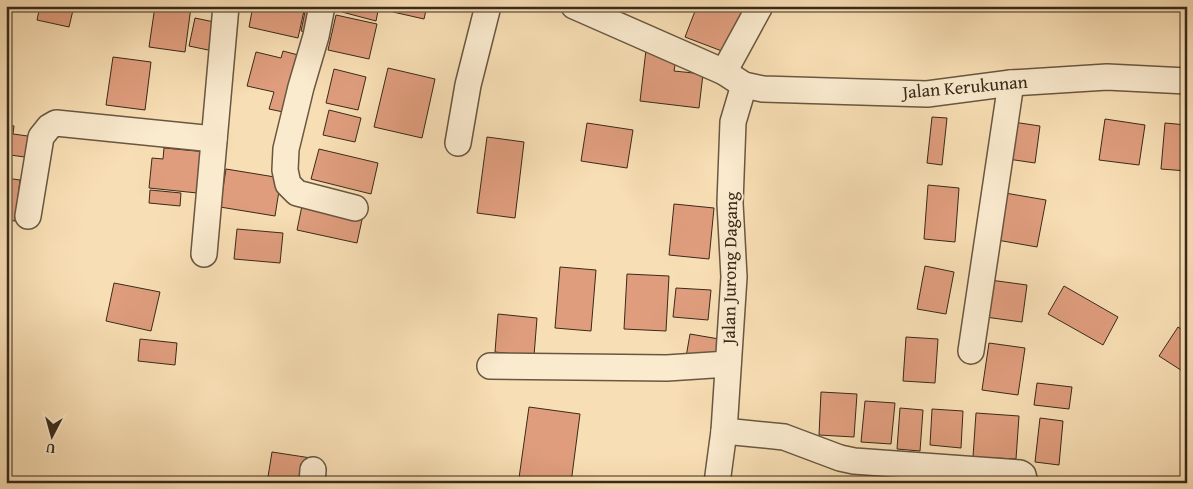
<svg xmlns="http://www.w3.org/2000/svg" width="1193" height="489" viewBox="0 0 1193 489" font-family="'Gentium Book Plus',serif">
  <style>
    .building { fill: #df9d7d; stroke: #392a1a }
    .lines { fill: none; stroke-linecap: round; stroke-linejoin: round }
    .minor-casing { stroke: #695740; stroke-width: 28 }
    .minor { stroke: #faeace; stroke-width: 25 }
    .labels { text-anchor: middle; stroke-width: 4; stroke-linejoin: round; paint-order: stroke }
    .street-label { font-size: 18px; fill: #392a1a; stroke: #faeace }
  </style>
  <rect width="100%" height="100%" fill="#f8deb4"/>
  <filter id="stains"><feTurbulence type="fractalNoise" baseFrequency=".004" numOctaves="4"/><feColorMatrix values="0 0 0 0 .2 0 0 0 0 .09 0 0 0 0 .02 0 0 0 .5 -.17"/></filter>
  <radialGradient id="worn" r=".72"><stop offset=".6" stop-color="#630" stop-opacity="0"/><stop offset="1" stop-color="#630" stop-opacity=".3"/></radialGradient>
  <g class="building">
    <path d="M40,6H74L69,27L37,20Z"/>
    <path d="M155,6L191,7L185,52L149,47Z"/>
    <path d="M253,6H305L298,38L249,27Z"/>
    <path d="M343,6H379L376,21L342,12Z"/>
    <path d="M394,6H427L424,19L393,12Z"/>
    <path d="M697,6H734L744,10L727,53L685,37Z"/>
    <path d="M306,7L321,10L317,34L301,31Z"/>
    <path d="M336,15L377,24L369,59L328,50Z"/>
    <path d="M195,18L219,23L213,51L189,46Z"/>
    <path d="M646,50L677,53L674,71L703,74L699,108L640,101Z"/>
    <path d="M283,51L302,56L288,113L269,109L274,92L247,86L256,52L281,58Z"/>
    <path d="M113,57L151,62L145,110L106,105Z"/>
    <path d="M388,68L435,79L422,138L374,127Z"/>
    <path d="M334,69L366,77L358,110L326,103Z"/>
    <path d="M329,110L361,118L355,142L323,135Z"/>
    <path d="M932,117L947,118L942,165L927,163Z"/>
    <path d="M1105,119L1145,125L1139,165L1099,160Z"/>
    <path d="M1013,122L1040,126L1035,163L1008,159Z"/>
    <path d="M587,123L633,130L627,168L581,161Z"/>
    <path d="M1165,123L1187,125V171L1161,169Z"/>
    <path d="M6,124L14,126L13,134L35,137L32,158L10,155L8,167L6,166Z"/>
    <path d="M487,137L524,142L515,218L477,213Z"/>
    <path d="M164,148L207,152V194L149,188L152,158L163,159Z"/>
    <path d="M319,149L378,163L371,194L311,179Z"/>
    <path d="M226,169L281,178L275,216L220,207Z"/>
    <path d="M6,178L20,180L15,221L6,220Z"/>
    <path d="M928,185L959,188L955,242L924,239Z"/>
    <path d="M150,190L181,193L180,206L149,203Z"/>
    <path d="M1005,193L1046,200L1037,247L997,240Z"/>
    <path d="M303,201L363,215L357,243L297,230Z"/>
    <path d="M674,204L714,208L709,259L669,255Z"/>
    <path d="M237,229L283,233L280,263L234,259Z"/>
    <path d="M925,266L954,272L946,314L917,309Z"/>
    <path d="M560,267L596,270L591,331L555,328Z"/>
    <path d="M627,274L669,276L666,331L624,329Z"/>
    <path d="M990,280L1027,285L1022,322L985,317Z"/>
    <path d="M114,283L160,292L151,331L106,321Z"/>
    <path d="M1064,286L1118,317L1103,345L1048,314Z"/>
    <path d="M676,288L711,290L708,320L673,317Z"/>
    <path d="M498,314L537,318L534,356L495,352Z"/>
    <path d="M1178,327L1187,333V374L1159,356Z"/>
    <path d="M690,334L719,339L716,362L686,357Z"/>
    <path d="M906,337L938,339L935,383L903,381Z"/>
    <path d="M140,339L177,343L175,365L138,361Z"/>
    <path d="M989,343L1025,348L1018,395L982,390Z"/>
    <path d="M1037,383L1072,387L1069,409L1034,405Z"/>
    <path d="M821,392L857,394L854,437L819,435Z"/>
    <path d="M865,401L895,403L891,444L861,442Z"/>
    <path d="M529,407L580,414L571,483H551L519,478Z"/>
    <path d="M900,408L923,410L920,451L897,449Z"/>
    <path d="M932,409L963,411L961,448L930,445Z"/>
    <path d="M976,413L1019,416L1016,459L973,457Z"/>
    <path d="M1040,418L1063,421L1059,465L1035,462Z"/>
    <path d="M272,452L311,458L307,483H267Z"/>
  </g>
  <g class="lines">
    <defs>
      <g id="minor">
        <path d="M322,6L316,36L301,87L286,149L285,170L288,184L297,193L355,208"/>
        <path d="M574,6L724,72L744,85L763,89L927,94L1011,83L1107,77L1187,81"/>
        <path d="M724,72L760,6"/>
        <path d="M458,143L468,85L488,6"/>
        <path d="M28,216L41,137L49,127L56,123L214,139"/>
        <path d="M204,254L226,6"/>
        <path d="M971,351L1011,83"/>
        <path d="M490,366L667,368L728,364"/>
        <path d="M724,431L784,437L840,458L854,461L1020,473L1023,475L1025,483"/>
        <path d="M312,483L313,470"/>
        <path d="M717,483L724,431L734,277L730,203L733,122L744,85"/>
      </g>
    </defs>
    <use href="#minor" class="minor-casing"/>
    <use href="#minor" class="minor"/>
  </g>
  <g class="labels">
    <g class="street-label">
      <text transform="translate(965 87) rotate(-5)" y="6">Jalan Kerukunan</text>
      <text transform="translate(730 268) rotate(-89)" y="6">Jalan Jurong Dagang</text>
    </g>
  </g>
  <rect width="1193" height="489" fill="none" stroke="#f8deb4" stroke-width="25"/>
  <rect x="8" y="8" width="1178" height="474" fill="none" stroke="#392a1a" stroke-width="2.5"/>
  <rect x="12" y="12" width="1168" height="464" fill="none" stroke="#392a1a"/>
  <g transform="translate(52 436) rotate(186)" stroke="#faeace" stroke-width="4" paint-order="stroke">
  <path d="M0-4L9 19L0 12L-9 19Z" fill="#392a1a"/>
  <text y="-8" font-size="14" font-weight="bold" text-anchor="middle" fill="#392a1a">U</text>
  </g>
  <rect width="100%" height="100%" filter="url(#stains)"/>
  <rect width="100%" height="100%" fill="url(#worn)"/>
</svg>
